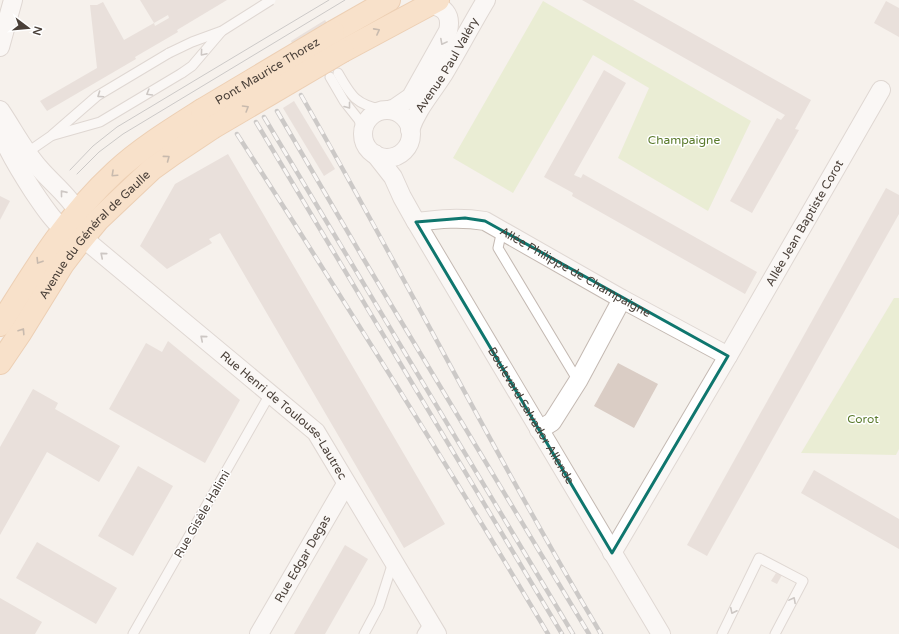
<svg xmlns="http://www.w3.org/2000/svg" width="899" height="634" viewBox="0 0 899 634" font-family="'Varela Round',sans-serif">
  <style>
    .green { fill: #dce8b7 }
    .building { fill: #dacdc5; fill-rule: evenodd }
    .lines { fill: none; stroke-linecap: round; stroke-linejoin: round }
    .service-casing { stroke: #c4b9b2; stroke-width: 11 }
    .minor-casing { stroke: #c4b9b2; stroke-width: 20 }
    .primary-casing { stroke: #e1a76f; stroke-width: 24 }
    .service { stroke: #fff; stroke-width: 9 }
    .minor { stroke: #fff; stroke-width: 18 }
    .primary { stroke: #fbce9f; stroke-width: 22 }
    .tram { stroke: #9a9a9a; stroke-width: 1 }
    .rail-casing { stroke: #9a9a9a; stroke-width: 4.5 }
    .rail { stroke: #fff; stroke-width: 3; stroke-dasharray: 9; stroke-linecap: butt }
    .service-bridge-casing { stroke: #c4b9b2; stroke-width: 11; stroke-linecap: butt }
    .primary-bridge-casing { stroke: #e1a76f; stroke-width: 24; stroke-linecap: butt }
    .service-bridge { stroke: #fff; stroke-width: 9 }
    .primary-bridge { stroke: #fbce9f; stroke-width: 22 }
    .oneway { stroke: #917962 }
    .oneway2 { stroke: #9b9692 }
    .marked { fill: none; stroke: #0f766e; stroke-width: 3; stroke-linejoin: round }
    .labels { text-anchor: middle; stroke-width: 3; stroke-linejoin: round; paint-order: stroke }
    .street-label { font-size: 12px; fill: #4a4039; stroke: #fff }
    .park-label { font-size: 12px; fill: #5b7b2d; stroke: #fff }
  </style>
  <rect width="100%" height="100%" fill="#f5f1ec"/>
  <g class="green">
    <path d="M543,1L751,121L708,211L618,158L649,88L593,55L513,193L453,158Z"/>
    <path d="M894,298H899V449L896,455L801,453Z"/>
  </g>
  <g class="building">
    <path d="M140,0H227L177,30L178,32L135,57L136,59L47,111L40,101L97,68L90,5H97L103,2L124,40L154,23ZM168,15L169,18L155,26L154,23Z"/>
    <path d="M582,0H633L811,100L795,129L799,130L752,213L730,201L777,118L781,120L785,115Z"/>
    <path d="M886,1L899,8V37L874,23Z"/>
    <path d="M325,20L328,25L293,45L291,41Z"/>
    <path d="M604,70L626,83L574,175L581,178L583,174L757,272L745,294L572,196L573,193L544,177Z"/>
    <path d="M294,101L335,169L324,176L283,108Z"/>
    <path d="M228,154L445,524L404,548L220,233L209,239L212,243L167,269L140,246L175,184Z"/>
    <path d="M886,188L899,195V214L707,556L687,545Z"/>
    <path d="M0,196L10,201L0,220Z"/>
    <path d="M168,341L240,400L205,463L109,409L146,343L162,352Z"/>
    <path d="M618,363L658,384L634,428L594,406Z"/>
    <path d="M33,389L58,403L55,409L120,446L99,482L47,452L0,535V447Z"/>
    <path d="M138,466L173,486L133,556L98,536Z"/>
    <path d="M814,470L899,519V549L801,493Z"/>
    <path d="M37,542L117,588L96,624L16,578Z"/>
    <path d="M345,545L368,559L325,634H294Z"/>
    <path d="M776,573L782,575L777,584L771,581Z"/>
    <path d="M0,598L42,622L35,634H0Z"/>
  </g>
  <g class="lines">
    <defs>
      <g id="service">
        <path d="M338,73C351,96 356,105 384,110"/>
        <path d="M330,77L344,101L359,120L364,135"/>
        <path d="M54,135L100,122L182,73"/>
        <path d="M25,154L51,136L97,96L169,53"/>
        <path d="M502,230L498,248L578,381"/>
        <path d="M133,634L270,394"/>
        <path d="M364,634L379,606L393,562"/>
        <path d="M422,634L430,621"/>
        <path d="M722,634L759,558L803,581L775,634"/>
      </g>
      <g id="minor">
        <path d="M0,47L13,0"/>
        <path id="s1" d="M0,110C13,129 24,151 40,169C52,183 69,196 78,212C83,221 76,231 83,238L316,432L437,634"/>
        <path d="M389,110L395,108L411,97L448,31C452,14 444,6 428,5"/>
        <circle cx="387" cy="134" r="24"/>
        <path id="s2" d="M410,130C417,109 431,94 443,75C458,50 471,25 486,0"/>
        <path d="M0,131C8,152 20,171 33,191C45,209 56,225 73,238"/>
        <path id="s3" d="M375,154L393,177L402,197L416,222L661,634"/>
        <path id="s4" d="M416,222C440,219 460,217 485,221L622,299L728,356"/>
        <path d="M539,430L552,422L578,381L622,299"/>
        <path id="s5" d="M612,553L728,356L881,90"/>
        <path id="s6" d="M259,634L346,484"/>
      </g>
      <g id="primary">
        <path d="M333,32L389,0"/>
        <path d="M343,51L438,0"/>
        <path d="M0,325C35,269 66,217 115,172C141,148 172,129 202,110"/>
        <path id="s7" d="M0,363L21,332L63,264L79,243L98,220L152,169L173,154L212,128"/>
      </g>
    </defs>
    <use href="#service" class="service-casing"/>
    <use href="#minor" class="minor-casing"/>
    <use href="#primary" class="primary-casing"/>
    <use href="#service" class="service"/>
    <use href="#minor" class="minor"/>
    <use href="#primary" class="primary"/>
    <g class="tram">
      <path d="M70,170L93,146L117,127L329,0"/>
      <path d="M77,174L99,152L123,134L345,0"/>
    </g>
    <defs>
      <g id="rail">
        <path d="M301,95C403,273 496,457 601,634"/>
        <path d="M277,111L363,258L589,634"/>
        <path d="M264,117L573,634"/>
        <path d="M256,122L562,634"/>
        <path d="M237,134C343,299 448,465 548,634"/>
      </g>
    </defs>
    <use href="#rail" class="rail-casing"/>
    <use href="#rail" class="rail"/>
    <defs>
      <g id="service-bridge">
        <path d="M169,53L192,42L222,31L271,0"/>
        <path d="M182,73L192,66L221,32"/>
      </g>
      <g id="primary-bridge">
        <path id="s8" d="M202,110L333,32"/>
        <path d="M212,128L343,51"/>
      </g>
    </defs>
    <use href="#service-bridge" class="service-bridge-casing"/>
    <use href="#primary-bridge" class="primary-bridge-casing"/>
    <use href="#service-bridge" class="service-bridge"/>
    <use href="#primary-bridge" class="primary-bridge"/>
  </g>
  <defs><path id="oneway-chevron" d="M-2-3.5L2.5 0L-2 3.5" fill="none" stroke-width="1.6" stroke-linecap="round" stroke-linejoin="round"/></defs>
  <g class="oneway">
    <use href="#oneway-chevron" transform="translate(377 31) rotate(-28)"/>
    <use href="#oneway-chevron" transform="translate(246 108) rotate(-31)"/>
    <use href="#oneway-chevron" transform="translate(167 158) rotate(-37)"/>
    <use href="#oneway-chevron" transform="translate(114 174) rotate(137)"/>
    <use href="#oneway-chevron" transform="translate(39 261) rotate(122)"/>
    <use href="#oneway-chevron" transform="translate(22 331) rotate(-57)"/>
  </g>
  <g class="oneway2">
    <use href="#oneway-chevron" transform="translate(443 42) rotate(118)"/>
    <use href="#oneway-chevron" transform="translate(203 53) rotate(130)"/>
    <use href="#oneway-chevron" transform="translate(149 93) rotate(149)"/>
    <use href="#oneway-chevron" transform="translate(100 95) rotate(146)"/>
    <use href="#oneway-chevron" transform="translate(348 106) rotate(52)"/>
    <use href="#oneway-chevron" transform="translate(63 193) rotate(-129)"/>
    <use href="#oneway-chevron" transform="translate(103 255) rotate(-140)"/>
    <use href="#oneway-chevron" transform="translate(203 338) rotate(-140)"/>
    <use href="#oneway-chevron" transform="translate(793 600) rotate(-62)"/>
    <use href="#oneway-chevron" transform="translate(733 611) rotate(116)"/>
  </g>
  <path d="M0 0H899V634H0ZM465,218L485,221L728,356L612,553L416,222Z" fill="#f5f1ec" fill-opacity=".55" fill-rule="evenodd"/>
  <path class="marked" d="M465,218L485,221L728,356L612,553L416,222Z"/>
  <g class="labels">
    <g class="street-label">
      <text dy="4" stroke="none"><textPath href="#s2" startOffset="75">Avenue Paul Valéry</textPath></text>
      <text dy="4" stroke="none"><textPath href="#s8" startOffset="76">Pont Maurice Thorez</textPath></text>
      <text dy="4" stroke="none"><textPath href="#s5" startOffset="382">Allée Jean Baptiste Corot</textPath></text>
      <text dy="4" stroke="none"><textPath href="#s7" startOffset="160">Avenue du Général de Gaulle</textPath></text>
      <text dy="4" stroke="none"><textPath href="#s4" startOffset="173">Allée Philippe de Champaigne</textPath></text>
      <text dy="4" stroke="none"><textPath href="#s3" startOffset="305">Boulevard Salvador Allende</textPath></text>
      <text dy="4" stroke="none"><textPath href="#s1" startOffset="425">Rue Henri de Toulouse-Lautrec</textPath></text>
      <text transform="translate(202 514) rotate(-60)" y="4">Rue Gisèle Halimi</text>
      <text dy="4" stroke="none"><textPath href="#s6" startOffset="87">Rue Edgar Degas</textPath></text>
    </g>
    <g class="park-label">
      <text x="684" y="144">Champaigne</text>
      <text x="863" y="423">Corot</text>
    </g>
  </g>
  <g transform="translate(28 28) rotate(106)" stroke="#ffffff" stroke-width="3" paint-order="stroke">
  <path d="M0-3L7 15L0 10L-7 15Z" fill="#4a4039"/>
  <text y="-6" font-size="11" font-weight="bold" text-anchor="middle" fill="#4a4039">N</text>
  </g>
</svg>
